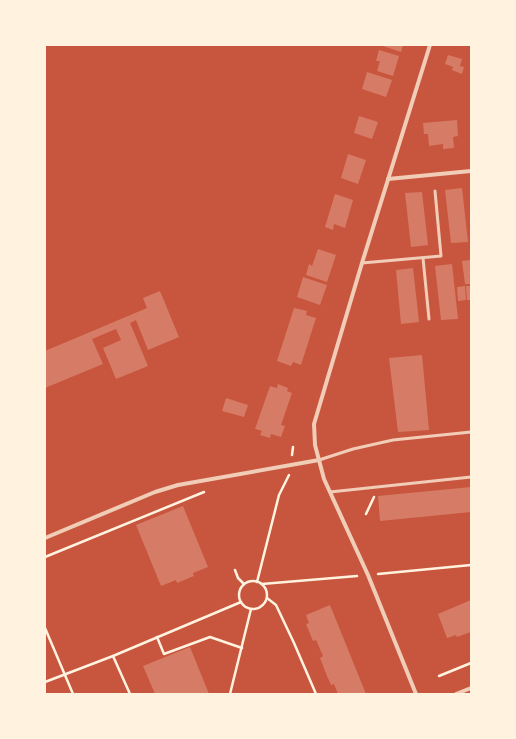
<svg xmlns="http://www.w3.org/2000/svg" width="516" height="739" viewBox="0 0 516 739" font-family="Ubuntu,sans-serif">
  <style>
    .building { fill: #d67c66 }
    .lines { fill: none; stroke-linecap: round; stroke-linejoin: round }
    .path { stroke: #fff3e0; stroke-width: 2.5 }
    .service { stroke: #f1ccb7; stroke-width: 3 }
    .minor { stroke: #f1ccb7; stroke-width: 4 }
  </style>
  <rect width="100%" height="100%" fill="#c8553d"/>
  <g class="building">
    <path d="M380,45H403L401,52Z"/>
    <path d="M379,50L399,56L393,76L377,71L380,61H376Z"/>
    <path d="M448,55L462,59L460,66L464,67L462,74L452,70L453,67L445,64Z"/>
    <path d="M367,72L392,80L386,97L362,89Z"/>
    <path d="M359,116L378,122L372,139L354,133Z"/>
    <path d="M457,120L458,136L453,137L454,148L443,149V144L429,146L428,134H424L423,123Z"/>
    <path d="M348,154L366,160L358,184L341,178Z"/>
    <path d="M462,188L468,242L451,243L445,190Z"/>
    <path d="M422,192L428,245L411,247L405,193Z"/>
    <path d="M335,194L353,200L345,228L334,224L333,230L325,227Z"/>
    <path d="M318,249L336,255L327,282L306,275L309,264L312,266Z"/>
    <path d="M471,260V284H465L462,261Z"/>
    <path d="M452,264L458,319L441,320L435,266Z"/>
    <path d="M413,268L419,322L401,324L396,270Z"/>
    <path d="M303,277L327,285L320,305L297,297Z"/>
    <path d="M465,286L466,300L458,301L457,287Z"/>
    <path d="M466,286H471V300H467Z"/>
    <path d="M160,291L179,337L148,350L136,320L130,323L148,366L116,379L103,348L121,340L116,329L92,339L103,364L45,388V351L147,308L143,298Z"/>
    <path d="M294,308L307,311L306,315L316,318L301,365L293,362L291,366L277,361Z"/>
    <path d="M422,355L429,430L398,432L389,358Z"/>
    <path d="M278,384L288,388L287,391L292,393L281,425L285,426L281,437L271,434L270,438L260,435L262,431L255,429L270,386L277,388Z"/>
    <path d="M226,398L248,405L244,417L222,411Z"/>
    <path d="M471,487V512L380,521L378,496Z"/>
    <path d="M183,506L208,567L193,573L194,576L177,583L176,580L161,586L136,525Z"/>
    <path d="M471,600V632L457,637L456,635L447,638L438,614Z"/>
    <path d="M330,605L366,694H338L334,684L331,685L327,676L320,658L323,656L316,640L313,641L306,624L309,623L306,615Z"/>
    <path d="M190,647L209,694H155L143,666Z"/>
  </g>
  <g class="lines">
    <g class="path">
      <path d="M292,455L293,447"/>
      <path d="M366,514L374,497"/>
      <path d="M45,557L204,492"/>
      <path d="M235,570L238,578L244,584"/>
      <path d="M378,574L471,565"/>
      <circle cx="253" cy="595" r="14"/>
      <path d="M257,582L279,495L289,475"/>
      <path d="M262,584L357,576"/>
      <path d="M267,598L276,605L294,643L316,694"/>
      <path d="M45,628L73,694"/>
      <path d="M157,637L164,654L210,637L242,648"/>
      <path d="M113,656L130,694"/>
      <path d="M439,676L471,663"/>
      <path d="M45,682L113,656L241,602"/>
      <path d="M230,694L251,609"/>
    </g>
    <g class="service">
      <path d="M423,258L429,319"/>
      <path d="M362,263L441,256L435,191"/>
      <path d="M319,460L353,449L393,440L471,432"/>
      <path d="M330,492L471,477"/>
    </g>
    <g class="minor">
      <path d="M388,179L471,171"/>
      <path d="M45,538L155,492L178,485L319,460"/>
      <path d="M416,694L368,575L324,479L315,445L314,424L362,263L430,45"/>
      <path d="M456,694L471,688"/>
    </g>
  </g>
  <rect width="516" height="739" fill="none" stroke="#fff3e0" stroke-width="92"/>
</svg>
